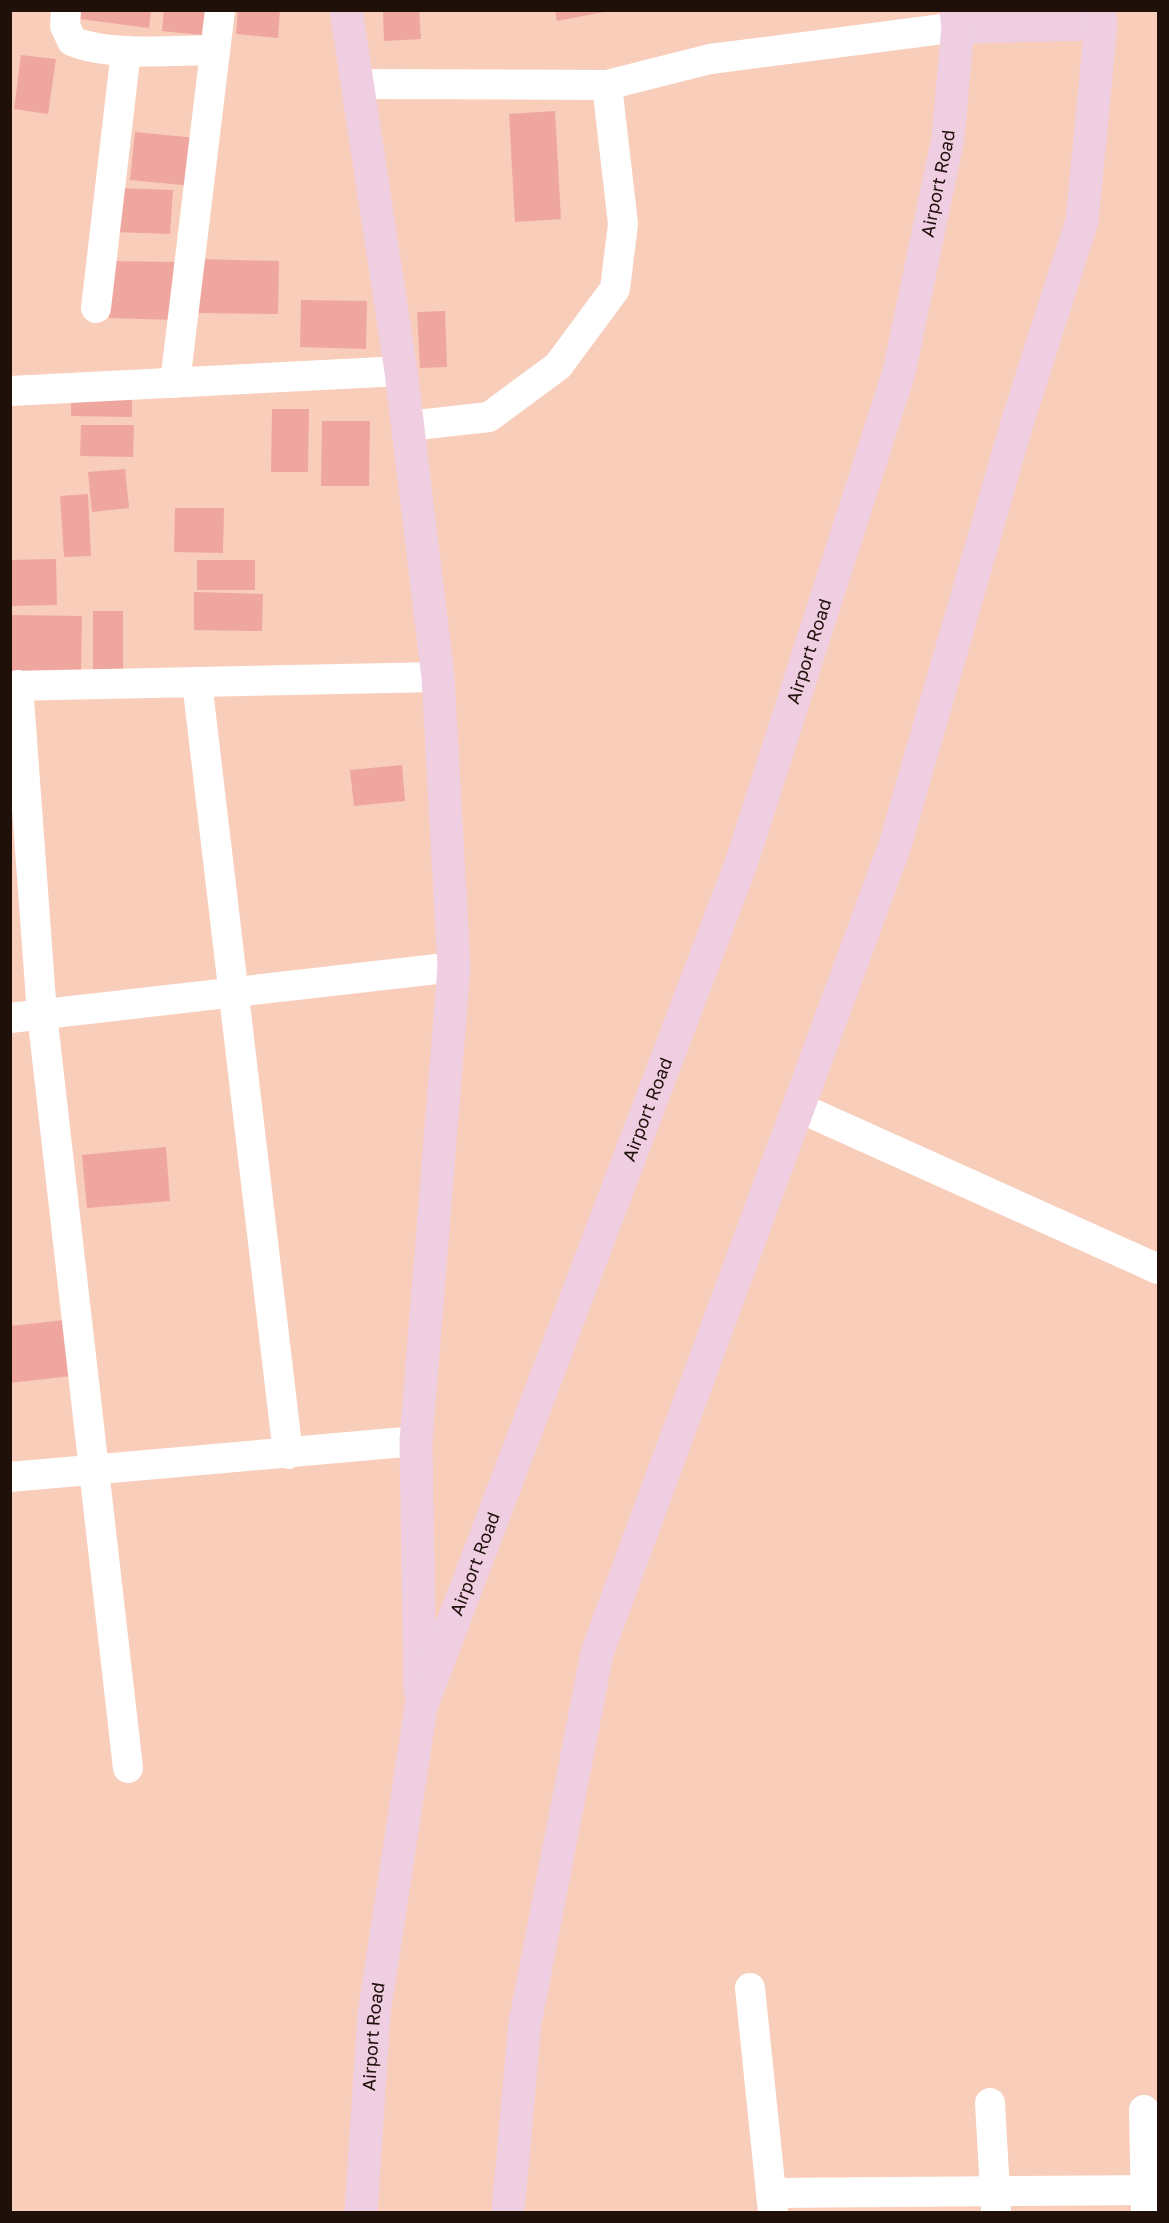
<svg xmlns="http://www.w3.org/2000/svg" width="1169" height="2223" viewBox="0 0 1169 2223" font-family="'Golos Text',sans-serif">
  <style>
    .building { fill: #eea69f }
    .lines { fill: none; stroke-linecap: round; stroke-linejoin: round }
    .street { stroke: #fff; stroke-width: 30 }
    .secondary { stroke: #efcee2; stroke-width: 33 }
    .labels { text-anchor: middle; stroke-width: 4.5; stroke-linejoin: round; paint-order: stroke }
    .street-label { font-size: 18px; fill: #1f110a; stroke: #f9ded3 }
  </style>
  <rect width="100%" height="100%" fill="#f8cdba"/>
  <g class="building">
    <path d="M73,10H151L149,28L72,18Z"/>
    <path d="M164,10H213L210,36L162,31Z"/>
    <path d="M238,10H280L278,38L236,34Z"/>
    <path d="M383,10H419L421,39L384,41Z"/>
    <path d="M555,10H604V12L557,21Z"/>
    <path d="M21,55L56,59L48,114L14,109Z"/>
    <path d="M555,111L561,219L515,222L509,114Z"/>
    <path d="M135,132L196,138L192,186L130,180Z"/>
    <path d="M115,188L173,190L170,234L113,232Z"/>
    <path d="M196,259L279,261L278,314L195,313Z"/>
    <path d="M111,261L176,262L175,320L109,318Z"/>
    <path d="M301,300L367,301L366,349L300,347Z"/>
    <path d="M445,311L447,367L420,368L417,312Z"/>
    <path d="M71,396L132,397V417L71,416Z"/>
    <path d="M272,409H309L308,472H271Z"/>
    <path d="M322,421H370L369,486H321Z"/>
    <path d="M81,425H134L133,457L80,456Z"/>
    <path d="M125,469L129,508L92,512L88,472Z"/>
    <path d="M88,494L91,556L64,557L60,496Z"/>
    <path d="M175,508H224L223,553L174,552Z"/>
    <path d="M56,559L57,605L10,606V560Z"/>
    <rect x="197" y="560" width="58" height="30"/>
    <path d="M194,592L263,594L262,631L194,630Z"/>
    <rect x="93" y="611" width="30" height="63"/>
    <path d="M10,615L82,616L81,677L10,676Z"/>
    <path d="M402,765L405,801L354,806L350,770Z"/>
    <path d="M166,1147L170,1201L87,1208L82,1155Z"/>
    <path d="M65,1320L71,1376L10,1383V1326Z"/>
  </g>
  <g class="lines">
    <g class="street">
      <path d="M66,10L65,26L72,41C109,57 174,50 214,50"/>
      <path d="M356,84L607,85L710,59L958,27"/>
      <path d="M96,308L126,51"/>
      <path d="M175,383L220,10"/>
      <path d="M10,391L401,371"/>
      <path d="M408,426L489,417L558,366L615,289L623,224L607,85"/>
      <path d="M197,682L288,1454"/>
      <path d="M18,685L42,1014L128,1768"/>
      <path d="M10,686L438,677"/>
      <path d="M10,1018L454,967"/>
      <path d="M798,1107L1158,1269"/>
      <path d="M10,1477L416,1441"/>
      <path d="M750,1988L773,2212"/>
      <path d="M990,2103L996,2210"/>
      <path d="M1144,2110L1146,2212"/>
      <path d="M772,2193L1158,2190"/>
    </g>
    <g class="secondary">
      <path d="M346,10L401,371L438,677L454,967L416,1441L420,1690"/>
      <path d="M958,27L1101,24"/>
      <path id="s1" d="M361,2212L374,2014L421,1707L742,861L899,372L948,138L958,27L956,10"/>
      <path d="M508,2212L525,2023L597,1653L895,845L1018,420L1082,221L1101,24L1099,10"/>
    </g>
  </g>
  <g class="labels">
    <g class="street-label">
      <text dy="6" stroke="none"><textPath href="#s1" startOffset="2120">Airport Road</textPath></text>
      <text dy="6" stroke="none"><textPath href="#s1" startOffset="1634">Airport Road</textPath></text>
      <text dy="6" stroke="none"><textPath href="#s1" startOffset="1148">Airport Road</textPath></text>
      <text dy="6" stroke="none"><textPath href="#s1" startOffset="662">Airport Road</textPath></text>
      <text dy="6" stroke="none"><textPath href="#s1" startOffset="176">Airport Road</textPath></text>
    </g>
  </g>
  <rect width="1169" height="2223" fill="none" stroke="#1f110a" stroke-width="24"/>
</svg>
